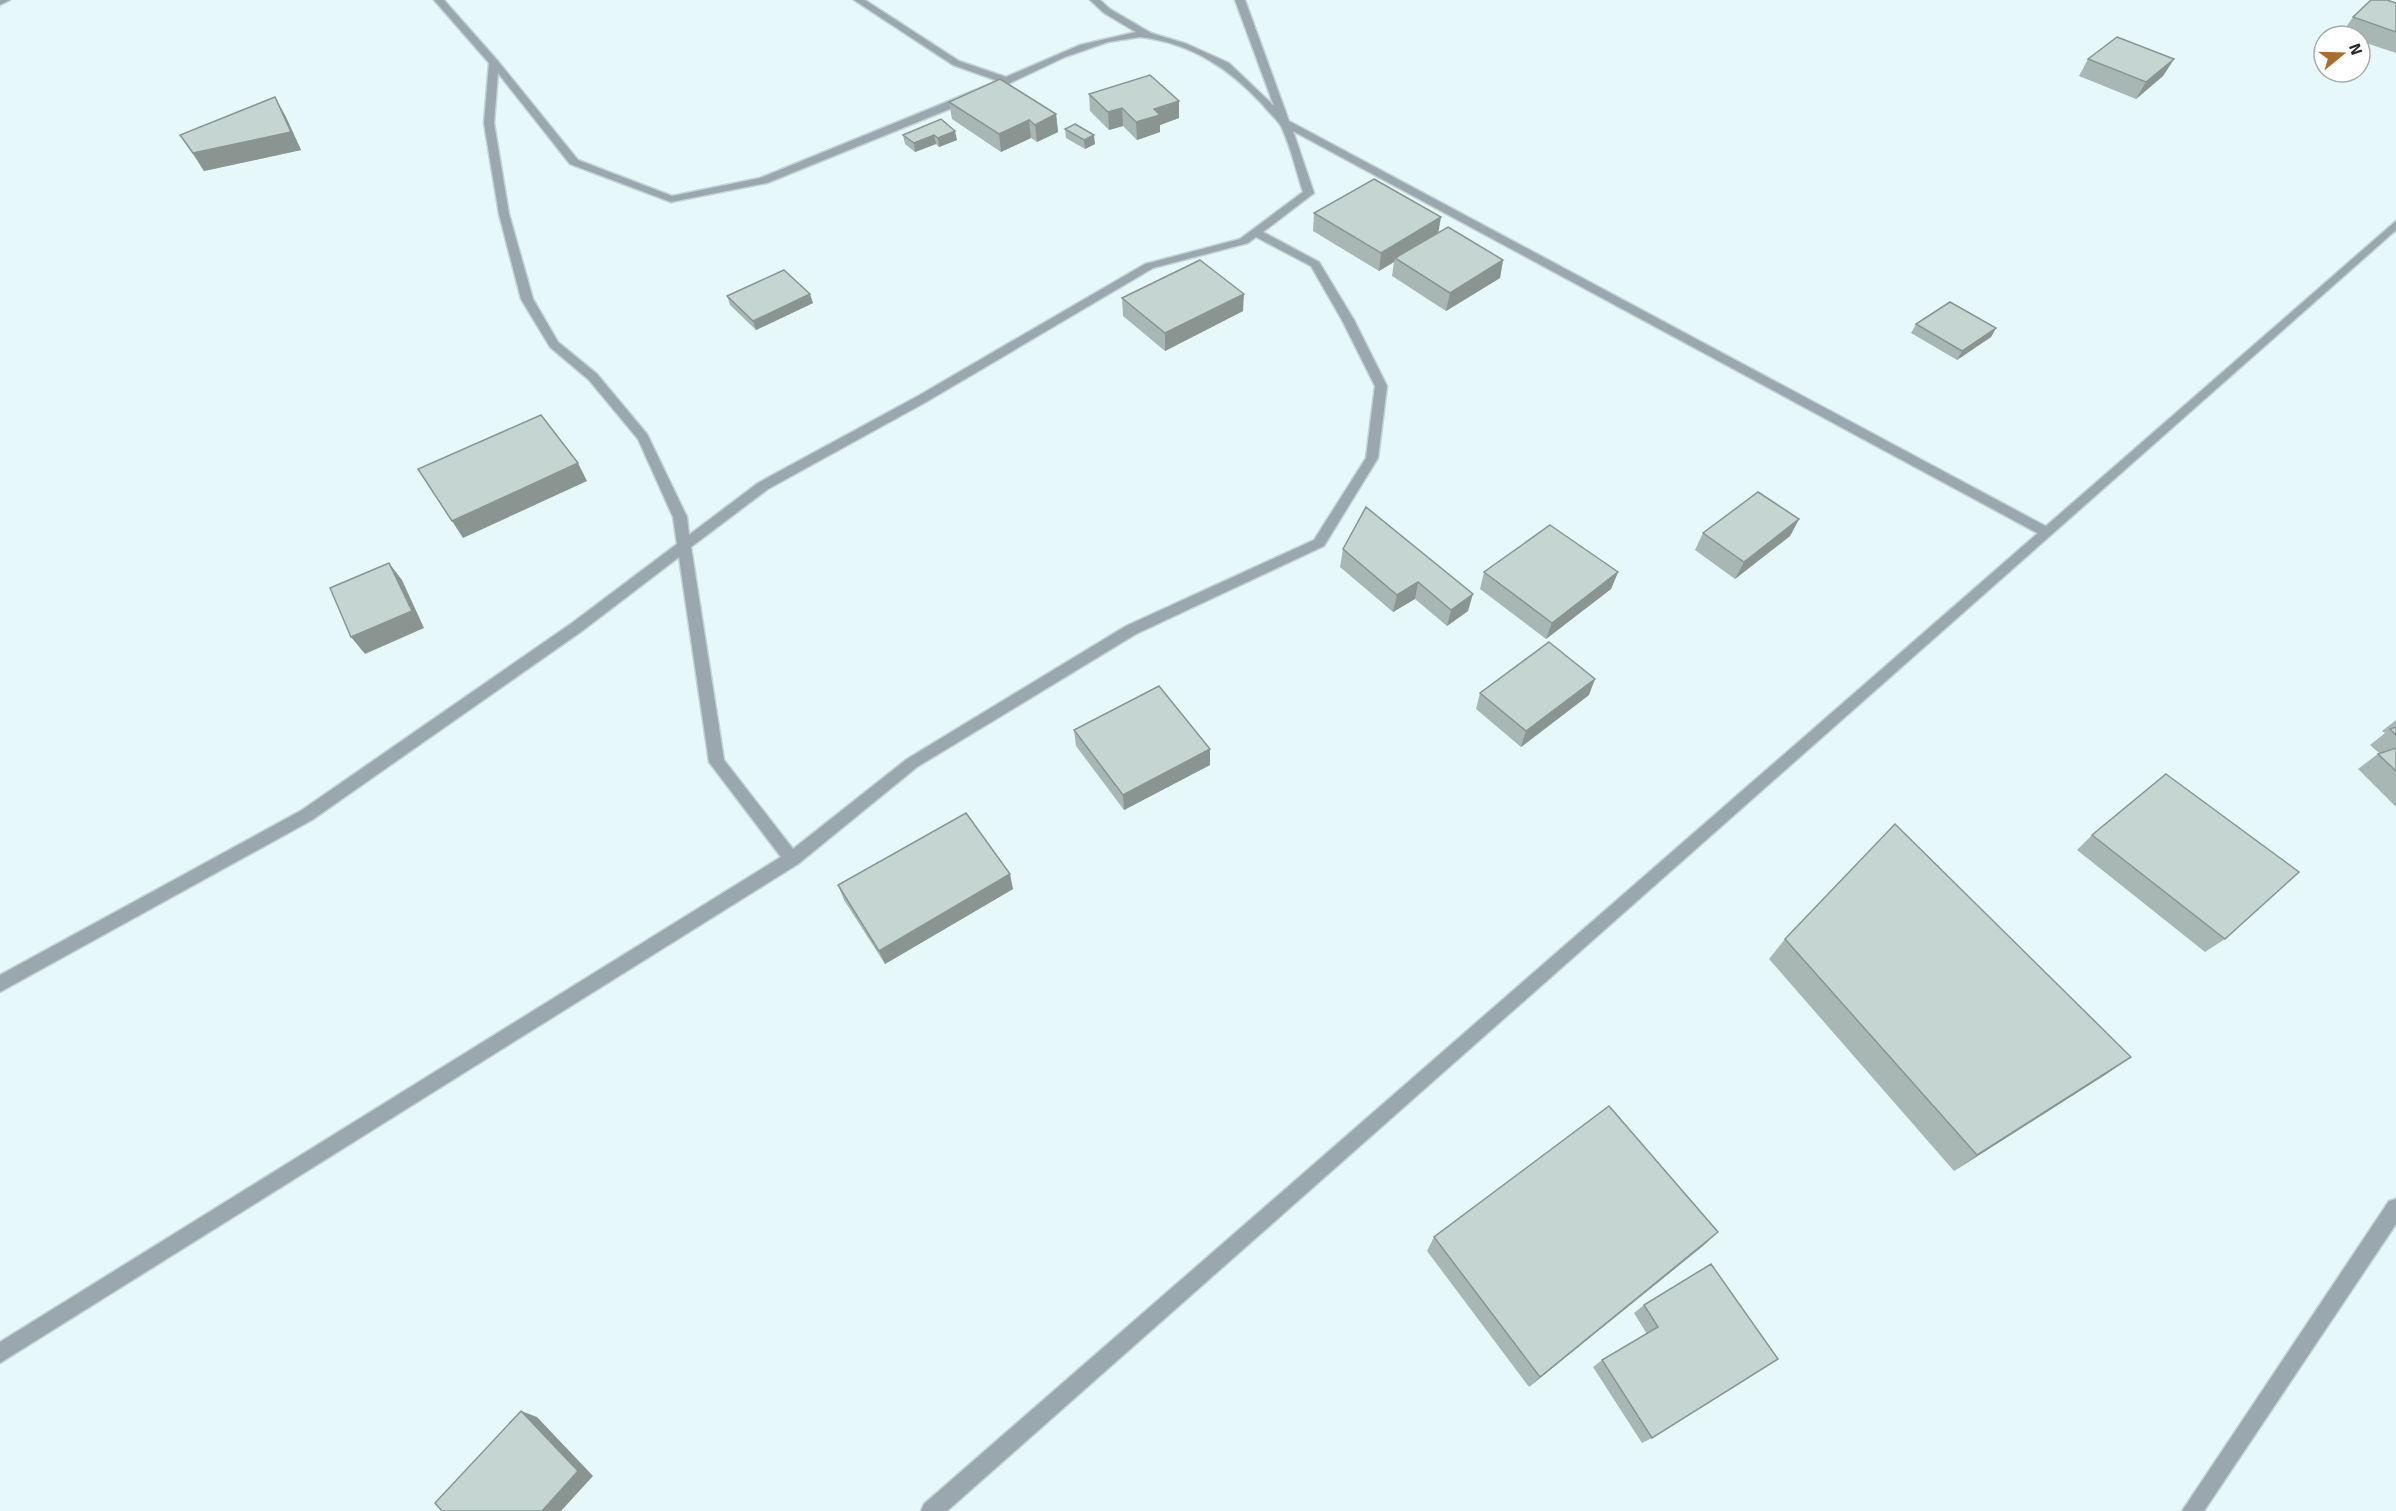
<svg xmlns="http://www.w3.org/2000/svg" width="2396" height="1511" viewBox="0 0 2396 1511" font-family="Signika,sans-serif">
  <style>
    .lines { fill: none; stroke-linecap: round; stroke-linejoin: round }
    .minor-casing { stroke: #c4d3d5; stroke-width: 3 }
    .tertiary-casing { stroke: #c4d3d5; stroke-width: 3 }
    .minor { fill: #9aa7af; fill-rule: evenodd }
    .tertiary { fill: #9aa7af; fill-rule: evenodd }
    .wall { fill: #a9b7b4 }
    .shaded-wall { fill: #8a9592 }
    .building { fill: #c5d5d1; stroke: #8a9592; stroke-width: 1.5 }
  </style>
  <rect width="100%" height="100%" fill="#e7f8fa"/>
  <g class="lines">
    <defs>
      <g id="minor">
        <path d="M0,0H10L0,5Z"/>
        <path d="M434,0H444L497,60L578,160L672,196L760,178L998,81L953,65L854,0H865L959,61L1006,77L1080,45L1136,32L1104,13L1090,0H1100L1110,9L1151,33L1187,44L1229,63L1274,106L1235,0H1245L1289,121L2051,529L2053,532L2046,537L2041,535L1293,131L1314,193L1263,232L1319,262L1354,320L1387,386L1378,458L1324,546L1136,634L917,767L798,864L0,1363V1342L781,857L709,762L679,557L582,631L312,820L0,992V975L302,810L572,623L677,544L673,517L638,439L589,380L550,347L521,299L499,214L484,123L489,63ZM1140,37C1191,43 1229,68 1263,105C1268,112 1277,119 1281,126C1291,147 1296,171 1303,192L1240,239L1145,264L918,396L758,483L689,535L687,517L647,434L597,374L558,342L533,299L509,214L494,123L498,73L570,164L671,202L767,183L989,93L1065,57L1108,42ZM1256,237L1311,266L1342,320L1375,386L1366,458L1314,540L1126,626L907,759L793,849L724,760L691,547L768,489L926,402L1153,268L1248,243Z"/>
        <path d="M2396,1199V1224L2204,1511H2182L2389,1201Z"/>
      </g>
      <path id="tertiary" d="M2396,221V230L947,1511H921L924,1504Z"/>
    </defs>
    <use href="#minor" class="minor-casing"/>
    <use href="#tertiary" class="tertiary-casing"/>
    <use href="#minor" class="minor"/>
    <use href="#tertiary" class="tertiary"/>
  </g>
  <g class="wall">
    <path d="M2396,3V53L2360,41V36H2347L2341,34L2353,17Z"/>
    <path d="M2088,59H2174L2163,76L2136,99L2079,76Z"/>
    <path d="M1089,94L1179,101V118L1160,125V132L1137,140L1123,126L1109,130L1090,111Z"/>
    <path d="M949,102L1056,114L1058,132L1037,142L1031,138L1001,152L952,119Z"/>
    <path d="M285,115L301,150L204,171L180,135Z"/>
    <path d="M941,119L957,140L939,147L936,144L915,152L905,144L903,135Z"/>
    <path d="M1065,129L1095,144L1085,149L1066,138Z"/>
    <path d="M1314,213L1439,232L1503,260L1500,278L1446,311L1392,276L1394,262L1379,271L1313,231Z"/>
    <path d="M727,296L813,303L756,330L730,305Z"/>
    <path d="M1122,298L1243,311L1165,351L1123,316Z"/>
    <path d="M1916,324L1996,328L1991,337L1957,360L1911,333Z"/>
    <path d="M1366,507L1468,611L1447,626L1415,599L1393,612L1340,567L1343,549Z"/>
    <path d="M1799,519L1790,536L1735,579L1695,550L1703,533Z"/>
    <path d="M1484,572H1618L1611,589L1546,639L1480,589Z"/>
    <path d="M1480,693L1589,695L1521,747L1476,709Z"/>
    <path d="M2396,720V807L2358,769L2379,753L2370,745L2385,733L2382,731Z"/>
    <path d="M1074,730L1210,749V765L1124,810L1076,746Z"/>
    <path d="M2092,835L2225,939L2205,952L2077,850Z"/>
    <path d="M838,885L1013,889L885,964L844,900Z"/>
    <path d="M1785,939L2131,1057L1954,1171L1769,959Z"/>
    <path d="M1718,1232L1529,1387L1427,1251L1434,1237Z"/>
    <path d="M1711,1264L1652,1438L1642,1443L1593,1367L1602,1360L1647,1334L1634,1313L1644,1305Z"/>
  </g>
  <g class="shaded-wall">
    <path d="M2174,59L2163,76L2136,99L2146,82Z"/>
    <path d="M275,97L285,115L301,150L204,171L193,153Z"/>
    <path d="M1179,101V118L1160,125V132L1137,140L1136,122L1154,109Z"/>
    <path d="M1122,108L1123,126L1109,130L1108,112Z"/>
    <path d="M1056,114L1058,132L1037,142L1035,125Z"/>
    <path d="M1029,120L1031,138L1001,152L999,134Z"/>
    <path d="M955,131L957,140L939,147L938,138Z"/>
    <path d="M934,135L936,144L915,152L914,143Z"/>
    <path d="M1094,135L1095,144L1085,149L1084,140Z"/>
    <path d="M1441,217L1438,235L1395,258L1394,262L1379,271L1381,253Z"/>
    <path d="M1503,260L1500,278L1446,311L1450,293Z"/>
    <path d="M810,294L813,303L756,330L753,321Z"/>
    <path d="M1244,294L1243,311L1165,351V333Z"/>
    <path d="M1996,328L1991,337L1957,360L1962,351Z"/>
    <path d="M578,463L587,481L463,538L452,521Z"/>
    <path d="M1799,519L1790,536L1735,579L1744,562Z"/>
    <path d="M389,563L402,580L424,628L365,654L351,637Z"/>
    <path d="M1618,572L1611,589L1546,639L1552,623Z"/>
    <path d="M1418,582L1415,599L1393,612L1397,595Z"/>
    <path d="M1473,594L1468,611L1447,626L1451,610Z"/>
    <path d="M1595,679L1589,695L1521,747L1526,731Z"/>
    <path d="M1210,749V765L1124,810L1123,795Z"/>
    <path d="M1010,874L1013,889L885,964L879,951Z"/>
    <path d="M2131,1057L2105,1075L1954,1171L1977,1155Z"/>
    <path d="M1718,1232L1703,1246L1529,1387L1540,1377Z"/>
    <path d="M521,1411L537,1417L593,1476L561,1511H542Z"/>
  </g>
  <g class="building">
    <path d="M2371,0H2387L2396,3V32L2353,17Z"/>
    <path d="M2117,37L2174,59L2146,82L2088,59Z"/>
    <path d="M1150,75L1179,101L1154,109L1160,115L1136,122L1122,108L1108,112L1089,94Z"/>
    <path d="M1000,79L1056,114L1035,125L1029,120L999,134L949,102Z"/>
    <path d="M275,97L291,132L193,153L180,135Z"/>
    <path d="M941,119L955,131L938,138L934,135L914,143L903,135Z"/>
    <path d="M1075,124L1094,135L1084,140L1065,129Z"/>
    <path d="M1374,179L1441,217L1381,253L1314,213Z"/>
    <path d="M1448,227L1503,260L1450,293L1395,258Z"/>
    <path d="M1200,260L1244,294L1165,333L1122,298Z"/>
    <path d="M784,270L810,294L753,321L727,296Z"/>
    <path d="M1950,302L1996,328L1962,351L1916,324Z"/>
    <path d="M541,415L578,463L452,521L418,469Z"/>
    <path d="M1758,492L1799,519L1744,562L1703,533Z"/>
    <path d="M1366,507L1473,594L1451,610L1418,582L1397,595L1343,549Z"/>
    <path d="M1550,525L1618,572L1552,623L1484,572Z"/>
    <path d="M389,563L412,611L351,637L330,588Z"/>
    <path d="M1549,642L1595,679L1526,731L1480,693Z"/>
    <path d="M1159,686L1210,749L1123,795L1074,730Z"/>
    <path d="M2396,727V735L2390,729Z"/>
    <path d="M2396,748V771L2378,754Z"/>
    <path d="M2166,774L2299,872L2225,939L2092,835Z"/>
    <path d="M966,813L1010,874L879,951L838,885Z"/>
    <path d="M1895,824L2131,1057L1977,1155L1785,939Z"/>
    <path d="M1609,1106L1718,1232L1540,1377L1434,1237Z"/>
    <path d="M1711,1264L1778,1359L1652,1438L1602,1360L1658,1327L1644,1305Z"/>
    <path d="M521,1411L578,1471L542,1511H442L435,1503Z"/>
  </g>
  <g transform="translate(2342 54) rotate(71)"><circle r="28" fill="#ffffff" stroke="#a8aaab" stroke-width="1.5"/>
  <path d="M0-4.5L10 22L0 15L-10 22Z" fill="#a86d2f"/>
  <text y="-9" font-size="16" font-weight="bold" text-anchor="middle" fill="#252b2c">N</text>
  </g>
</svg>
